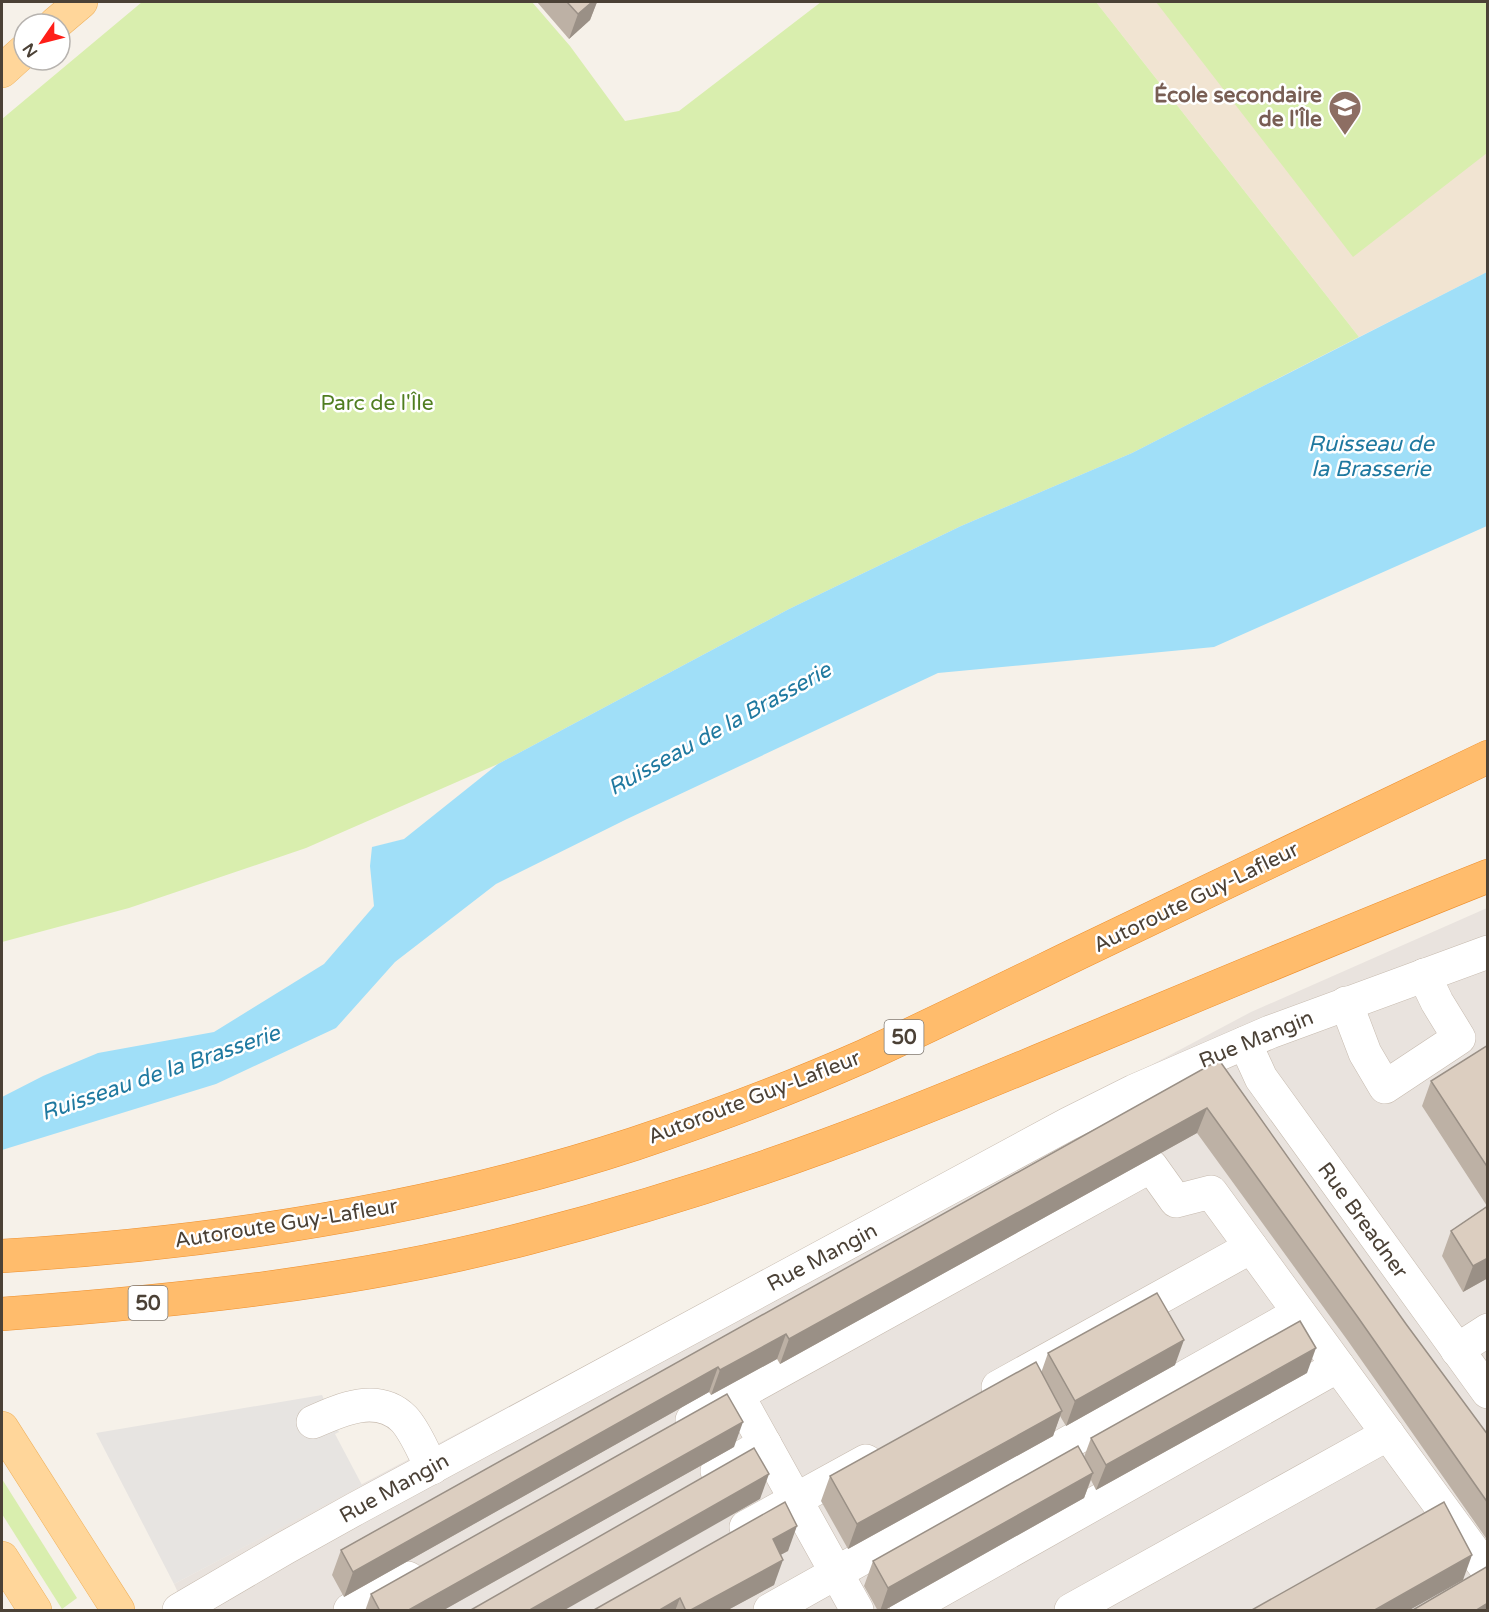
<svg xmlns="http://www.w3.org/2000/svg" width="1489" height="1612" viewBox="0 0 1489 1612" font-family="'Varela Round',sans-serif">
  <style>
    .industrial { fill: #e9e3de }
    .education { fill: #f1e4d2 }
    .green { fill: #d9eeae }
    .parking { fill: #e7e4e1 }
    .water { fill: #a0dff8 }
    .lines { fill: none; stroke-linecap: round; stroke-linejoin: round }
    .minor-casing { stroke: #c6baae; stroke-width: 34 }
    .major-casing { stroke: #f0b25d; stroke-width: 34 }
    .highway-casing { stroke: #ee8f2c; stroke-width: 34 }
    .minor { stroke: #fff; stroke-width: 33 }
    .major { stroke: #ffd69a; stroke-width: 33 }
    .highway { stroke: #ffbc6c; stroke-width: 33 }
    .wall { fill: #bdb1a5 }
    .shaded-wall { fill: #9a9086 }
    .building { fill: #dccec0; stroke: #9a9086; stroke-width: 1.5 }
    .labels { text-anchor: middle; stroke-width: 5; stroke-linejoin: round; paint-order: stroke }
    .shield { fill: #fff; stroke: #817a72; stroke-width: 1.5 }
    .shield-label { font-size: 20px; font-weight: bold; fill: #4b4136 }
    .education-label { font-size: 21px; font-weight: bold; fill: #785e54; stroke: #fff; text-anchor: end }
    .park-label { font-size: 21px; fill: #507e21; stroke: #fff }
    .street-label { font-size: 21px; fill: #4b4136; stroke: #fff }
    .water-label { font-size: 22px; font-style: italic; fill: #1f79a0; stroke: #fff }
  </style>
  <rect width="100%" height="100%" fill="#f6f1e9"/>
  <path class="industrial" d="M1487,908V1610H186L174,1584L1251,1012Z"/>
  <path class="education" d="M1096,2H1487V272L1359,337Z"/>
  <g class="green">
    <path d="M142,2H532L570,46L625,121L679,111L821,2H1096L1359,337L1132,453L961,526L789,609L498,764L306,848L129,908L2,942V119Z"/>
    <path d="M1156,2H1487V153L1353,257Z"/>
    <path d="M2,1479L77,1598L62,1609L2,1514Z"/>
  </g>
  <path class="parking" d="M322,1395L339,1432L335,1434L362,1485L174,1584L96,1433Z"/>
  <path class="water" d="M1487,272V526L1214,647L938,673L627,819L496,884L395,962L336,1028L216,1084L2,1150V1097L43,1076L98,1053L214,1032L324,964L374,906L370,866L372,847L404,839L498,764L789,609L961,526L1132,453Z"/>
  <g class="lines">
    <defs>
      <g id="minor">
        <path d="M1346,1003L1365,1053L1385,1087L1459,1038L1437,1002L1424,975"/>
        <path d="M1245,1043L1261,1078L1488,1392"/>
        <path d="M1457,1350L1488,1330"/>
        <path d="M998,1387L1251,1247"/>
        <path d="M737,1394L857,1610"/>
        <path d="M692,1420L1151,1166L1176,1201L1211,1192L1488,1571"/>
        <path d="M313,1422C342,1409 378,1393 404,1419C416,1432 423,1452 432,1468"/>
        <path d="M717,1471L765,1444"/>
        <path d="M746,1527L866,1461"/>
        <path d="M179,1610L285,1548L355,1509L1068,1124L1134,1091L1270,1032L1488,952"/>
        <path d="M350,1610L408,1578"/>
        <path d="M770,1610L1299,1313"/>
        <path d="M906,1610L1338,1366"/>
        <path d="M1071,1610L1388,1434"/>
      </g>
      <g id="major">
        <path d="M55,24L81,2"/>
        <path d="M2,71L24,51"/>
        <path d="M2,1428L118,1610"/>
        <path d="M2,1558L35,1610"/>
      </g>
      <g id="highway">
        <path d="M2,1256C216,1243 429,1211 634,1144C712,1118 789,1089 864,1056C936,1023 1007,988 1079,953C1215,888 1351,822 1488,757"/>
        <path d="M2,1314C178,1301 356,1283 528,1238C629,1212 729,1181 827,1145C918,1112 1007,1074 1096,1037C1226,983 1357,928 1488,876"/>
      </g>
    </defs>
    <use href="#minor" class="minor-casing"/>
    <use href="#major" class="major-casing"/>
    <use href="#highway" class="highway-casing"/>
    <use href="#minor" class="minor"/>
    <use href="#major" class="major"/>
    <use href="#highway" class="highway"/>
  </g>
  <g class="wall">
    <path d="M537,2H597L590,20L569,39Z"/>
    <path d="M1488,1045V1278L1463,1292L1442,1256L1451,1231L1487,1206L1422,1106L1431,1081Z"/>
    <path d="M1219,1060L1406,1324L1488,1435V1541L1348,1341L1197,1133L780,1364L777,1359L711,1395L709,1392L344,1597L332,1575L341,1550Z"/>
    <path d="M1048,1353L1175,1365L1066,1426L1060,1416L1053,1436L848,1549L821,1501L830,1476L1041,1373Z"/>
    <path d="M1307,1373L1096,1490L1091,1480L1084,1498L883,1611H878L864,1586L873,1561L1084,1457L1091,1438Z"/>
    <path d="M734,1447L442,1611H365L371,1594Z"/>
    <path d="M788,1551L780,1555L774,1585L726,1611H592Z"/>
  </g>
  <g class="shaded-wall">
    <path d="M585,2H597L590,20L569,39L578,14Z"/>
    <path d="M1207,1108L1197,1133L780,1364L789,1339Z"/>
    <path d="M1488,1258V1278L1463,1292L1473,1266Z"/>
    <path d="M786,1334L777,1359L711,1395L720,1370Z"/>
    <path d="M1184,1340L1175,1365L1066,1426L1075,1401Z"/>
    <path d="M1316,1348L1307,1373L1096,1490L1106,1465Z"/>
    <path d="M718,1367L709,1392L344,1597L353,1572Z"/>
    <path d="M1062,1411L1053,1436L848,1549L857,1524Z"/>
    <path d="M743,1422L734,1447L442,1611H407Z"/>
    <path d="M1093,1473L1084,1498L883,1611H880L888,1588Z"/>
    <path d="M769,1474L760,1499L563,1611H528Z"/>
    <path d="M797,1526L788,1551L763,1564L773,1539Z"/>
    <path d="M1472,1555L1463,1580L1408,1611H1373Z"/>
    <path d="M783,1560L774,1585L726,1611H689Z"/>
    <path d="M680,1598L675,1611H658Z"/>
    <path d="M1488,1603V1611H1475Z"/>
  </g>
  <g class="building">
    <path d="M567,2H592L578,14Z"/>
    <path d="M1488,1045V1168L1431,1081Z"/>
    <path d="M1219,1060L1406,1324L1488,1435V1503L1357,1316L1207,1108L789,1339L786,1334L720,1370L718,1367L353,1572L341,1550Z"/>
    <path d="M1488,1206V1258L1473,1266L1451,1231Z"/>
    <path d="M1157,1293L1184,1340L1075,1401L1048,1353Z"/>
    <path d="M1300,1321L1316,1348L1106,1465L1091,1438Z"/>
    <path d="M1036,1362L1062,1411L857,1524L830,1476Z"/>
    <path d="M727,1394L743,1422L407,1611H380L371,1594Z"/>
    <path d="M1078,1446L1093,1473L888,1588L873,1561Z"/>
    <path d="M754,1448L769,1474L528,1611H469Z"/>
    <path d="M785,1502L797,1526L773,1539L783,1560L689,1611H686L680,1598L658,1611H592Z"/>
    <path d="M1444,1502L1472,1555L1373,1611H1250Z"/>
    <path d="M1488,1566V1603L1475,1611H1411Z"/>
  </g>
  <defs>
    <symbol id="school-pin" viewBox="-11 -11 22 30"><path d="M0 17L-7.5 6A9.5 9.5 0 1 1 7.5 6Z" fill="#8d6e63" stroke="#fff"/><path d="M0-5L7-2L0 1L-7-2ZM-4 1L0 2.5L4 1V4Q0 6-4 4Z" fill="#fff"/></symbol>
  </defs>
  <g fill-rule="evenodd">
    <use href="#school-pin" x="1326" y="88" width="38" height="52"/>
  </g>
  <g class="labels">
    <g class="shield">
      <rect x="884.5" y="1020" width="39" height="34" rx="4.5"/>
      <rect x="128.5" y="1286" width="39" height="34" rx="4.5"/>
    </g>
    <g class="shield-label">
      <text x="904" y="1044">50</text>
      <text x="148" y="1310">50</text>
    </g>
    <g class="education-label">
      <text x="1322" y="102">École secondaire<tspan x="1322" dy="24">de l'Île</tspan></text>
    </g>
    <g class="park-label">
      <text x="377" y="410">Parc de l'Île</text>
    </g>
    <g class="street-label">
      <text transform="translate(1196 897) rotate(-26)" y="7">Autoroute Guy-Lafleur</text>
      <text transform="translate(1256 1039) rotate(-22)" y="7">Rue Mangin</text>
      <text transform="translate(754 1097) rotate(-21)" y="7">Autoroute Guy-Lafleur</text>
      <text transform="translate(1363 1220) rotate(54)" y="7">Rue Breadner</text>
      <text transform="translate(286 1223) rotate(-9)" y="7">Autoroute Guy-Lafleur</text>
      <text transform="translate(822 1257) rotate(-28)" y="7">Rue Mangin</text>
      <text transform="translate(394 1488) rotate(-29)" y="7">Rue Mangin</text>
    </g>
    <g class="water-label">
      <text x="1371" y="451">Ruisseau de<tspan x="1371" dy="25">la Brasserie</tspan></text>
      <text transform="translate(719 728) rotate(-29)" y="8">Ruisseau de la Brasserie</text>
      <text transform="translate(160 1072) rotate(-19)" y="8">Ruisseau de la Brasserie</text>
    </g>
  </g>
  <rect width="1489" height="1612" fill="none" stroke="#4b4136" stroke-width="6"/>
  <g transform="translate(42 42) rotate(235)"><circle r="28" fill="#ffffff" stroke="#b7b3af" stroke-width="1.5"/>
  <path d="M0-4.5L10 22L0 15L-10 22Z" fill="#ff1e18"/>
  <text y="-9" font-size="16" font-weight="bold" text-anchor="middle" fill="#4b4136">N</text>
  </g>
</svg>
